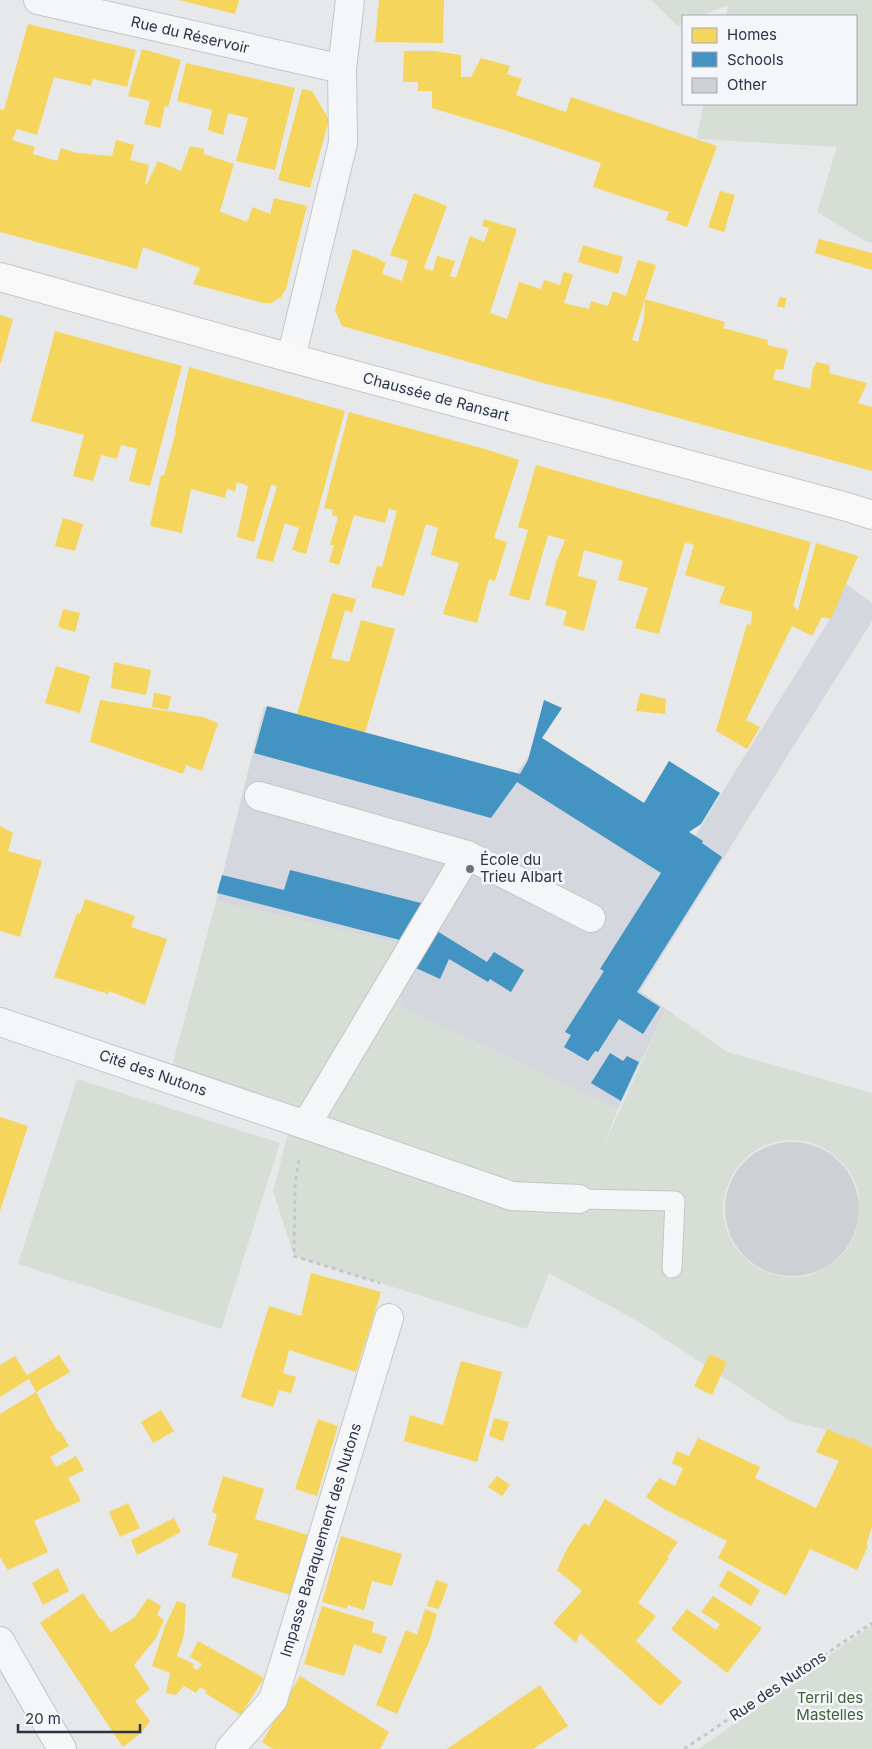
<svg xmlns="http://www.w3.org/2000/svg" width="872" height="1749" viewBox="0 0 872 1749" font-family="Inter,sans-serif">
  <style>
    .built { fill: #d4d7dd }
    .green { fill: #d6ded6; fill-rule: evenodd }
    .homes { fill: #f6d55c; fill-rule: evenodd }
    .schools { fill: #4393c3 }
    .building { fill: #ced0d3 }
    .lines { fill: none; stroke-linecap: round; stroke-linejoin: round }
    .lane-casing { stroke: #c4c6c8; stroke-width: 21 }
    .street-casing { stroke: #c4c6c8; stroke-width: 30 }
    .secondary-casing { stroke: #c4c6c8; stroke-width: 30 }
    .path { stroke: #c5c6ca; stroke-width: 3; stroke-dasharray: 4 4; stroke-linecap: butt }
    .lane { stroke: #f5f6f7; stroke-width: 19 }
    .street { stroke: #f5f6f7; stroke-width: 28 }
    .secondary { stroke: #f8f8f8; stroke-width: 28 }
    .poi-dot { fill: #6c737f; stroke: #f4f6f9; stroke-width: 2 }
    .labels { text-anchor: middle; stroke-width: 5; stroke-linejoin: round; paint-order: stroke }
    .street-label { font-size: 15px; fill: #2b3445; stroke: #f4f6f9 }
    .poi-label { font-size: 15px; fill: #2b3445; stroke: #f4f6f9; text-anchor: start }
    .park-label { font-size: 15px; fill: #3f6138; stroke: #f4f6f9 }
  </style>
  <rect width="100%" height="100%" fill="#e6e8ea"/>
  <path class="built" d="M846,584L872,603V621L640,991L666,1009L618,1109L400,1006L402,944L216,901L264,707L516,774L540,741L695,836L830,619Z"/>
  <g class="green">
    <path d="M651,0H872V243L865,241L817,212L837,147L697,139L703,104H856V16H726L728,5L701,16H683V24L678,26Z"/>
    <path d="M216,901L402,944L400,1006L618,1109L602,1149L666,1009L727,1052L872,1093V1450L827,1430L790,1421L641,1323L549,1273L527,1329L294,1256L273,1191L290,1126L172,1067ZM785,1140C793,1141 801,1140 808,1142C829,1147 850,1166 857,1187C861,1200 859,1215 857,1228C854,1244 838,1262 824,1268C819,1271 813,1275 807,1276C744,1287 699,1220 737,1168C744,1159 753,1151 763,1146C770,1143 778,1142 785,1140Z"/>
    <path d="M77,1079L280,1143L221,1329L18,1264Z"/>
    <path d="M872,1625V1749H699Z"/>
  </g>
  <g class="homes">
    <path d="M179,0H239L235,14Z"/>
    <path d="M379,0H444L443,43L375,42Z"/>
    <path d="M28,24L136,50L127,87L93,79L91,86L54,77L37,135L17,129L12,140L35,147L33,154L57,161L61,148L77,153L112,156L116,140L134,145L130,160L149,165L145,184H147L158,161L181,171L190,146L204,149V154L234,164L220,211L221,212L247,222L253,207L270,214L274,198L307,206L286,289L281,297L271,303H263L193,284L200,268L143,247L137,269L0,232V109L4,110Z"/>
    <path d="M142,49L181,60L168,107L165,106L160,128L144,124L150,101L128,96Z"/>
    <path d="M404,51H434L461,55V77H471L481,58L510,66L507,74L522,79L516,95L566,112L571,97L717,146L687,227L666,220L669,212L593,187L601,163L504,130L432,108V91H418V82H403Z"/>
    <path d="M186,63L295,88L275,170L236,161L248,118L228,113L223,135L208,130L212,110L177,101Z"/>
    <path d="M302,89L312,91L329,120L310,188L278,180Z"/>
    <path d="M720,191L735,195L724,232L708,227Z"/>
    <path d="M414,193L447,206L424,268L433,271L437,256L455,261L450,276L456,278L470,236L484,242L489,228L482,226L484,219L517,229L490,313L507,319L519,282L541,289L544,280L560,285L564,272L573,275L564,303L589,309L591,301L608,306L613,291L626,296L638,260L656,265L645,299L725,322L723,328L768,340L767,345L788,350L783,370L776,369L773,379L810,389L813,368L817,362L830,365L829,373L867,383L858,403L872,407V471L616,401L543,383L342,326L335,310L353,249L379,259V260L386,263L382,274L402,281L408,261L390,255ZM645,299L644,318L638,342L632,340Z"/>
    <path d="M819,239L872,253V270L815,253Z"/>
    <path d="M583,245L623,257L618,274L578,262Z"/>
    <path d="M780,297L787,298L784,308L777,306Z"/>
    <path d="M0,315L13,319L1,363H0Z"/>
    <path d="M55,331L182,366L150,486L129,481L137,449L121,445L117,459L101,455L93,481L73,476L84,435L31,421Z"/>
    <path d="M189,367L345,411L306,554L292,550L299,528L285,523L273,562L256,558L277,486L271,485L254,542L237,537L248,486L237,482L235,491L227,489L225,498L191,489L182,533L150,526L161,475L164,476L176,431H175Z"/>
    <path d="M349,412L485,449L519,460L494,538L507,542L495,581L489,579L477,623L443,614L459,563L431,555L438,528L426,524L404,596L371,587L377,566L382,567L397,511L389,509L385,523L354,515L339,565L329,562L334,545H330L338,517L332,515L333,510L324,508Z"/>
    <path d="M536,465L811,542L793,606L798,610L816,543L858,556L831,619L822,617L812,636L792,626L746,720L760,727L747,749L716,731L747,624L751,625L752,612L719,603L725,587L685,575L694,545L685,542L659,634L635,628L648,588L618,580L623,561L584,550L578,576L597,581L584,631L563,625L567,611L545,605L556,562L565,540L548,535L529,601L509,595L528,530L518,527Z"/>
    <path d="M63,518L83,524L75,551L55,546Z"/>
    <path d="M332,593L356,599L352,613L345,610L331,658L349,662L361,620L395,629L365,733L297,714Z"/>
    <path d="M63,609L80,613L75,632L58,627Z"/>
    <path d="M114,662L151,670L146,695L111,688Z"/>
    <path d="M56,666L90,676L80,713L45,703Z"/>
    <path d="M154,693L171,696L168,710L152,707Z"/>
    <path d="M640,693L666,699L665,714L636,711Z"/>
    <path d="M100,700L203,717L218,723L202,771L186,765L183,774L90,742Z"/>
    <path d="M0,826L13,833L8,851L42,861L20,937L0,931Z"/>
    <path d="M85,899L135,916L131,927L167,939L145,1005L109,991L108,994L54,977L77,913L80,914Z"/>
    <path d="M0,1117L28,1126L0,1211Z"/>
    <path d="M311,1273L381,1292L356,1372L289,1350L283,1373L296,1377L291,1393L279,1390L273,1407L241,1397L269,1306L301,1316Z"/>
    <path d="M710,1354L727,1362L712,1395L694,1386Z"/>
    <path d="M59,1355L70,1372L36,1392L29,1379L0,1397V1365L15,1356L27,1375Z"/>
    <path d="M461,1361L502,1372L477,1462L404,1441L410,1415L443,1425Z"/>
    <path d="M36,1392L51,1420L58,1432L60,1431L69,1446L50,1457L56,1467L76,1456L84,1470L68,1478L81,1501L34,1521L48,1552L8,1570L0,1557V1414Z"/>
    <path d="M161,1410L174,1431L153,1443L141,1422Z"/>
    <path d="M494,1418L509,1422L503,1441L489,1436Z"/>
    <path d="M318,1419L338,1426L317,1496L295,1489Z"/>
    <path d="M827,1429L850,1439V1437L872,1448V1527L866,1545L868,1546L857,1570L810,1549L786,1596L718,1558L727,1541L664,1509L646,1497L659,1478L675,1486L683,1468L672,1463L677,1451L689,1456L698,1438L760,1467L755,1478L816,1508L839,1461L816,1452Z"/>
    <path d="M223,1476L264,1489L255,1519L308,1535L290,1595L231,1577L238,1554L208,1545L217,1514L212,1512Z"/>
    <path d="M497,1476L510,1485L502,1496L488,1487Z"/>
    <path d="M605,1499L678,1542L667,1557L669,1558L638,1603L656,1616L636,1641L682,1682L660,1706L580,1633L576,1643L553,1623L582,1591L557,1570L567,1549L579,1530L584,1523L589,1526Z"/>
    <path d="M128,1503L140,1528L120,1537L109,1512Z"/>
    <path d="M174,1518L181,1532L137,1555L131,1540Z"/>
    <path d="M341,1536L402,1554L392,1586L372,1581L364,1610L348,1605L347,1609L322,1602Z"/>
    <path d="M58,1568L69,1591L43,1605L32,1583Z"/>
    <path d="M728,1570L760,1590L751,1606L719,1586Z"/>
    <path d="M436,1580L448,1584L439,1609L427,1606Z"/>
    <path d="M83,1593L100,1619L101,1618L111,1632L134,1618L148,1598L161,1606L157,1615L164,1620L156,1638L134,1665L150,1689L135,1701L150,1721L142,1732L123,1747L40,1623Z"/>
    <path d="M713,1596L762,1628L727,1673L671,1629L687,1609L716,1630L720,1624L701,1612Z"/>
    <path d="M177,1601L186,1604L184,1635L177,1656L194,1664L192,1667L198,1670L202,1664L190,1657L198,1641L264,1678L241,1715L205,1693L207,1691L200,1687L196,1693L184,1686L176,1695L166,1693L170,1673L152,1666L165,1626Z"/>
    <path d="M322,1606L374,1622L372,1632L387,1637L381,1654L354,1644L344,1676L304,1664Z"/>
    <path d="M425,1609L437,1614L430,1639L397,1714L376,1705L406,1630L417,1635Z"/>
    <path d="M300,1676L389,1732L380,1749H273L262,1742Z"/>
    <path d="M540,1685L568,1726L533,1749H447Z"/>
  </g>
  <g class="schools">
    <path d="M544,700L562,708L542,738L644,803L669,761L720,793L701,824L689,832L703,841L702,843L722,857L637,992L660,1007L643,1034L619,1019L598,1052L595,1051L588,1061L564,1047L571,1035L565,1032L604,971L600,969L661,873L517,782L491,818L254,753L267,706L520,774L528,760Z"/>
    <path d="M290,870L429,905L404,941L217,893L222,875L284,890Z"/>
    <path d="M437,931L487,962L494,952L524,970L511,992L490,979L488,982L449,959L440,979L416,968L427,943Z"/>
    <path d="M610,1053L623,1061L627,1056L639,1062L621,1101L591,1083Z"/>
  </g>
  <circle class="building" cx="792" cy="1209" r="67"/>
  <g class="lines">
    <defs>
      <path id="lane" d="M579,1199L675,1201L672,1268"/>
      <g id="street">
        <path d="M38,0L342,69L343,143L291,358"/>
        <path d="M342,69L350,0"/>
        <path d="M259,796L467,855L591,918"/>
        <path d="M0,1022L306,1125L512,1196L579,1199"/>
        <path d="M306,1125L467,855"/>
        <path d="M0,1641L62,1749"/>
        <path d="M230,1749L273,1700L389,1318"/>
      </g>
      <path id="secondary" d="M0,277L291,358L847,507L872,515"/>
    </defs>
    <use href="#lane" class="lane-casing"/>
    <use href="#street" class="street-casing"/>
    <use href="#secondary" class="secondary-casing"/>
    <g class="path">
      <path d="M299,1160L295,1185L294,1256L380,1283"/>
      <path d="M684,1749L872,1623"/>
    </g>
    <use href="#lane" class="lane"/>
    <use href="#street" class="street"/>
    <use href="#secondary" class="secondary"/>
  </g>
  <circle class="poi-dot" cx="470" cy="869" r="5"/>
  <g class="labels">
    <g class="street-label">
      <text transform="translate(190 35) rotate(13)" y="5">Rue du Réservoir</text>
      <text transform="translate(436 397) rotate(15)" y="5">Chaussée de Ransart</text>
      <text transform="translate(153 1073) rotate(19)" y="5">Cité des Nutons</text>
      <text transform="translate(321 1540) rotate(-73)" y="5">Impasse Baraquement des Nutons</text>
      <text transform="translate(778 1686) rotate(-34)" y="5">Rue des Nutons</text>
    </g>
    <g class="poi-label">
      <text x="480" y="865">École du<tspan x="480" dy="17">Trieu Albart</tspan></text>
    </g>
    <g class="park-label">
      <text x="830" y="1703">Terril des<tspan x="830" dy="17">Mastelles</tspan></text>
    </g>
  </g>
  <rect x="682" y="15" width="175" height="90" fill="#f4f6f9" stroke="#a4a8b1"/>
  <rect x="692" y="28" width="25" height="15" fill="#f6d55c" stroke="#a4a8b1"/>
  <text x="727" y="40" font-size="15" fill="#2b3445">Homes</text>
  <rect x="692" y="52" width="25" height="15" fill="#4393c3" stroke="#a4a8b1"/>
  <text x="727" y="65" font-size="15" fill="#2b3445">Schools</text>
  <rect x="692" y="78" width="25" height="15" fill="#ced0d3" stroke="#a4a8b1"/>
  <text x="727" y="90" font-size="15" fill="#2b3445">Other</text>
  <path d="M18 1724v8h122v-8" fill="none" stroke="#2b3445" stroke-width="2.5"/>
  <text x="25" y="1724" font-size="15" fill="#2b3445" stroke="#f4f6f9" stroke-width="4" paint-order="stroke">20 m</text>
</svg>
